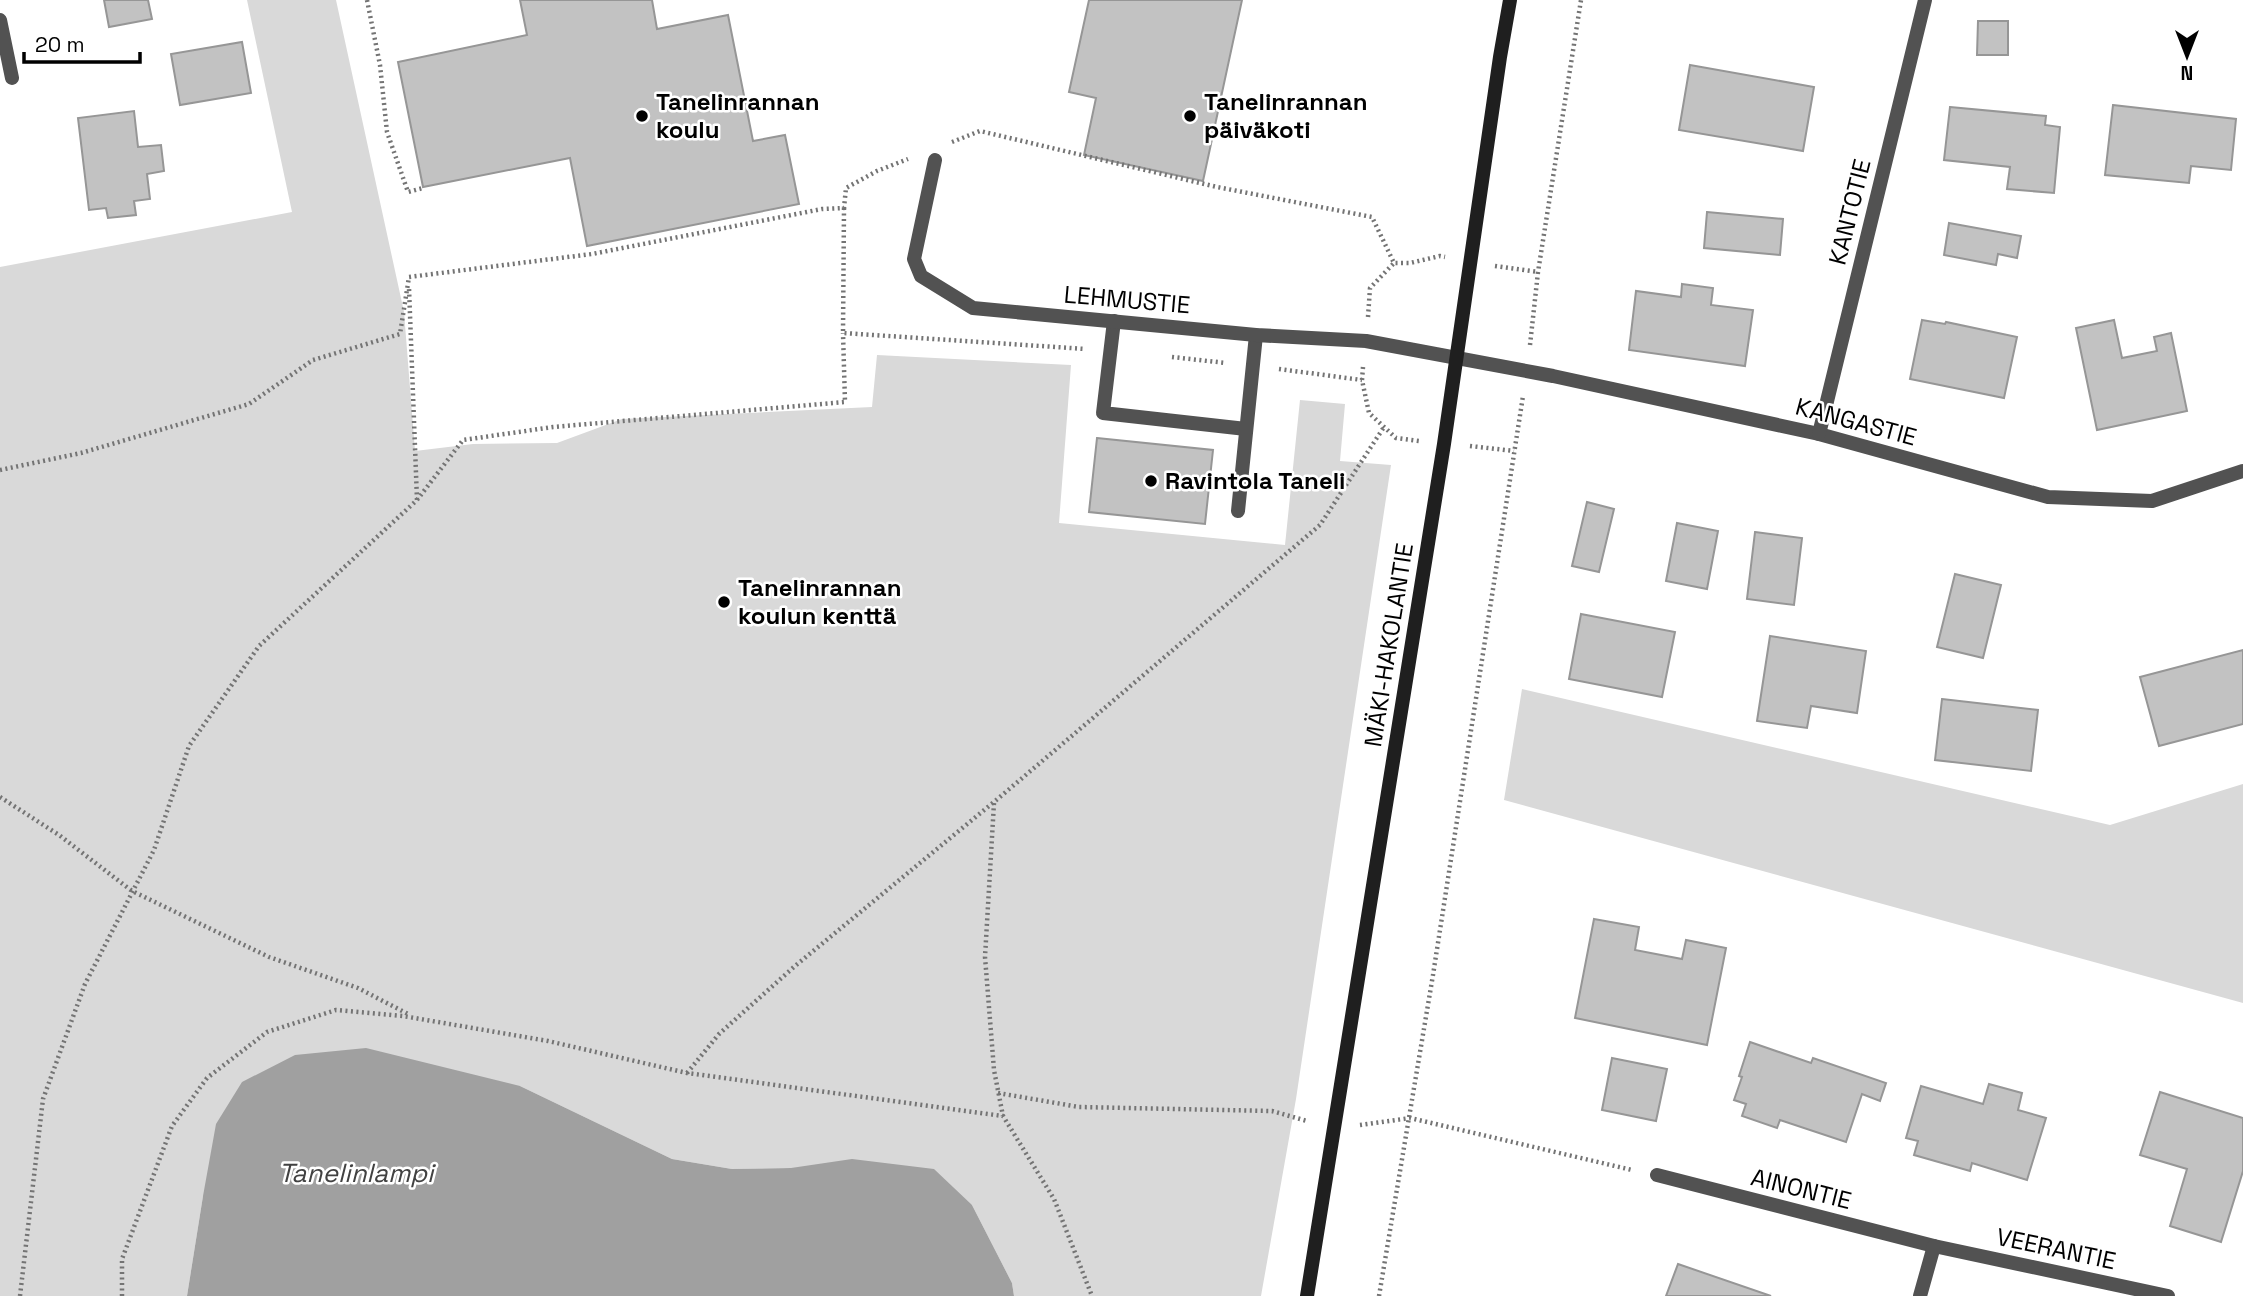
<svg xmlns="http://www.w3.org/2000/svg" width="2243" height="1296" viewBox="0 0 2243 1296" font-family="'Space Grotesk',sans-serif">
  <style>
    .green { fill: #d9d9d9 }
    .water { fill: #a0a0a0 }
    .building { fill: #c2c2c2; stroke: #969696; stroke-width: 2 }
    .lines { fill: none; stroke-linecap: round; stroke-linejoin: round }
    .path { stroke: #747474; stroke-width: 4.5; stroke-dasharray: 2 3.5; stroke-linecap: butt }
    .lane { stroke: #525252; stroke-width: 14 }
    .street { stroke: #525252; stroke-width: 14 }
    .secondary { stroke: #1f1f1f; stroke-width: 14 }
    .poi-dot { fill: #000; stroke: #fff; stroke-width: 2.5 }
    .labels { text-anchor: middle; stroke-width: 5; stroke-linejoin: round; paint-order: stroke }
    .poi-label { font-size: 24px; font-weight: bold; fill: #000; stroke: #fff; text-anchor: start }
    .street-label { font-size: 24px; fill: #000; stroke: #fff }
    .water-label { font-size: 26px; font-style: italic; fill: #414141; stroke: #fff }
  </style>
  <rect width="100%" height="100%" fill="#fff"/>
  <g class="green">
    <path d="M247,0H336L404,312L415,451L473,444L557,443L622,419L872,407L877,355L1071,365L1059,523L1285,545L1300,400L1345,404L1340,461L1391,465L1296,1099L1261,1296H1014L1012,1283L972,1205L791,1168L732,1169L672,1159L520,1086L203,1196L187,1296H0V267L292,212Z"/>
    <path d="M1522,689L2110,825L2243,784V1003L1504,800Z"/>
  </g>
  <path class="water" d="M366,1048L520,1086L672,1159L732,1169L791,1168L852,1159L934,1169L972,1205L1012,1283L1014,1296H187L203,1196L216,1124L242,1082L295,1055Z"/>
  <g class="building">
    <path d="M104,0H148L152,19L109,27Z"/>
    <path d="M520,0H652L657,29L728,15L753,141L785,135L799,204L587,246L570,158L423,187L398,62L527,35Z"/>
    <path d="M1089,0H1242L1203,181L1084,155L1096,98L1069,92Z"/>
    <path d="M1978,21H2008V55H1977Z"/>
    <path d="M242,42L251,93L180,105L171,54Z"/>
    <path d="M1690,65L1814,87L1803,151L1679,130Z"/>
    <path d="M2113,105L2236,119L2231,170L2191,166L2189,183L2105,175Z"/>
    <path d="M1950,107L2046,116L2045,125L2060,127L2054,193L2007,189L2010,167L1944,160Z"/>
    <path d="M134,111L138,147L161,145L164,171L147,174L150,199L134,201L136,215L108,218L106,208L89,210L78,118Z"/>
    <path d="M1707,212L1783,219L1780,255L1704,248Z"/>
    <path d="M1949,223L2021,236L2017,258L1998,254L1996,265L1944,255Z"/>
    <path d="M1682,284L1713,288L1711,305L1753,310L1745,366L1629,350L1636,291L1681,297Z"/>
    <path d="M1922,320L1945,324L1946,322L2017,337L2004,398L1910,379Z"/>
    <path d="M2114,320L2122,358L2157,351L2154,337L2171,333L2187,411L2097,430L2076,328Z"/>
    <path d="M1097,438L1213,450L1205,524L1089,512Z"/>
    <path d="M1587,502L1614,509L1599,572L1572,566Z"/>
    <path d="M1677,523L1718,531L1707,589L1666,581Z"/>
    <path d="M1755,532L1802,538L1794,605L1747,599Z"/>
    <path d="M1955,574L2001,585L1983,658L1937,647Z"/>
    <path d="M1581,614L1675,632L1662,697L1569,679Z"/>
    <path d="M1770,636L1866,651L1857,713L1811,706L1807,728L1757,721Z"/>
    <path d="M2243,650V724L2159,746L2140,677Z"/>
    <path d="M1942,699L2038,710L2031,771L1935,760Z"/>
    <path d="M1594,919L1639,927L1635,950L1682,959L1686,940L1726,948L1707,1045L1575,1018Z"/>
    <path d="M1750,1042L1811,1063L1813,1058L1886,1083L1880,1101L1862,1094L1846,1142L1780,1120L1777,1128L1742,1116L1746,1104L1734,1100L1742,1077L1739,1076Z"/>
    <path d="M1612,1058L1667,1069L1656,1121L1602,1110Z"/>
    <path d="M1989,1084L2022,1093L2018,1110L2046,1118L2027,1180L1972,1163L1970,1171L1914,1155L1918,1141L1906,1138L1921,1086L1983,1104Z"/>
    <path d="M2160,1092L2243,1118V1171L2221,1242L2170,1226L2187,1169L2140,1155Z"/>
    <path d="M1678,1264L1771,1296H1666Z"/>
  </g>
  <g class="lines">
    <g class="path">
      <path d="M367,0L380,65L387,132L408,192L423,188"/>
      <path d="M952,142L980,131L1217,187L1372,217L1394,263H1410L1440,256L1445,257"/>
      <path d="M844,208L843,333L1086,349"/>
      <path d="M1495,266L1538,272"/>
      <path d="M1368,317L1370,288L1394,263"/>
      <path d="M1530,345L1538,272L1581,0"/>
      <path d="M1172,357L1226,363"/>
      <path d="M1363,367L1362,380L1369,413L1396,438L1419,441"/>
      <path d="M1279,369L1362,380"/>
      <path d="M1470,446L1514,451"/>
      <path d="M0,470L81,453L249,404L313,360L400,334L409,277L592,254L822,209L844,208L846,188L877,171L908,159"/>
      <path d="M417,500L463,440L553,427L845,402L843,333"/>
      <path d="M0,797L59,835L132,891L269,957L358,988L408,1014"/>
      <path d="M994,803L985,957L994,1070L1003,1116"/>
      <path d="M687,1073L719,1034L795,966L994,802L1320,525L1384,427"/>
      <path d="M998,1093L1079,1107L1272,1111L1307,1121"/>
      <path d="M1360,1125L1410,1118L1632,1170"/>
      <path d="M20,1296L43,1099L85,984L154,850L189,746L259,646L417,500L409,288"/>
      <path d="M122,1296V1259L172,1126L207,1078L267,1032L336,1010L403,1016L548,1041L687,1073L1003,1116L1054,1199L1092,1296"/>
      <path d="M1379,1296L1433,975L1523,396"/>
    </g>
    <g class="lane">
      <path d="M1114,321L1103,413L1246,429"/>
      <path d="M1238,511L1256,335"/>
    </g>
    <g class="street">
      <path d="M0,20L12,78"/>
      <path d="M935,160L914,259L921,276L973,308L1256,335L1366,341L1553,376L1819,434L2048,497L2152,501L2243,471"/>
      <path d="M1819,434L1925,0"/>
      <path d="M1657,1175L1934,1246L2168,1296"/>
      <path d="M1920,1296L1934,1246"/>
    </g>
    <path class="secondary" d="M1307,1296L1444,444L1500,57L1510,0"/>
  </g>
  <g class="poi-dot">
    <circle cx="642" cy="116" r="7"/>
    <circle cx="1190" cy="116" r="7"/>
    <circle cx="1151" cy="481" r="7"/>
    <circle cx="724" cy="602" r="7"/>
  </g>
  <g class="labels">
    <g class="poi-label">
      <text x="656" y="110">Tanelinrannan<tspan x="656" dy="28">koulu</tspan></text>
      <text x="1204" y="110">Tanelinrannan<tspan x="1204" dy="28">päiväkoti</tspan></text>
      <text x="1165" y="489">Ravintola Taneli</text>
      <text x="738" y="596">Tanelinrannan<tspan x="738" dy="28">koulun kenttä</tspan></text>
    </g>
    <g class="street-label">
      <text transform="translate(1850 212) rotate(-76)" y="8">KANTOTIE</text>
      <text transform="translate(1127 300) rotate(5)" y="8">LEHMUSTIE</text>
      <text transform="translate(1856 422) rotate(15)" y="8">KANGASTIE</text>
      <text transform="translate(1389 645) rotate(-81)" y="8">MÄKI-HAKOLANTIE</text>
      <text transform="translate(1801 1189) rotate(14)" y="8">AINONTIE</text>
      <text transform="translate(2056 1249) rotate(12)" y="8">VEERANTIE</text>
    </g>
    <g class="water-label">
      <text x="356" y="1182">Tanelinlampi</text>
    </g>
  </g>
  <g transform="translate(2187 56) rotate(180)" stroke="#ffffff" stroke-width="5" paint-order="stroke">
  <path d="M0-5L12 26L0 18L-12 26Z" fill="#000000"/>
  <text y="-10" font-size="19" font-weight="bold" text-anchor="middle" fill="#000000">N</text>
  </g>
  <path d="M24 52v10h116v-10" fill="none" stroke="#000000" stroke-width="3.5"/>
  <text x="35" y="52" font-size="21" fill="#000000" stroke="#ffffff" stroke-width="5" paint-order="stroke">20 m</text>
</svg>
